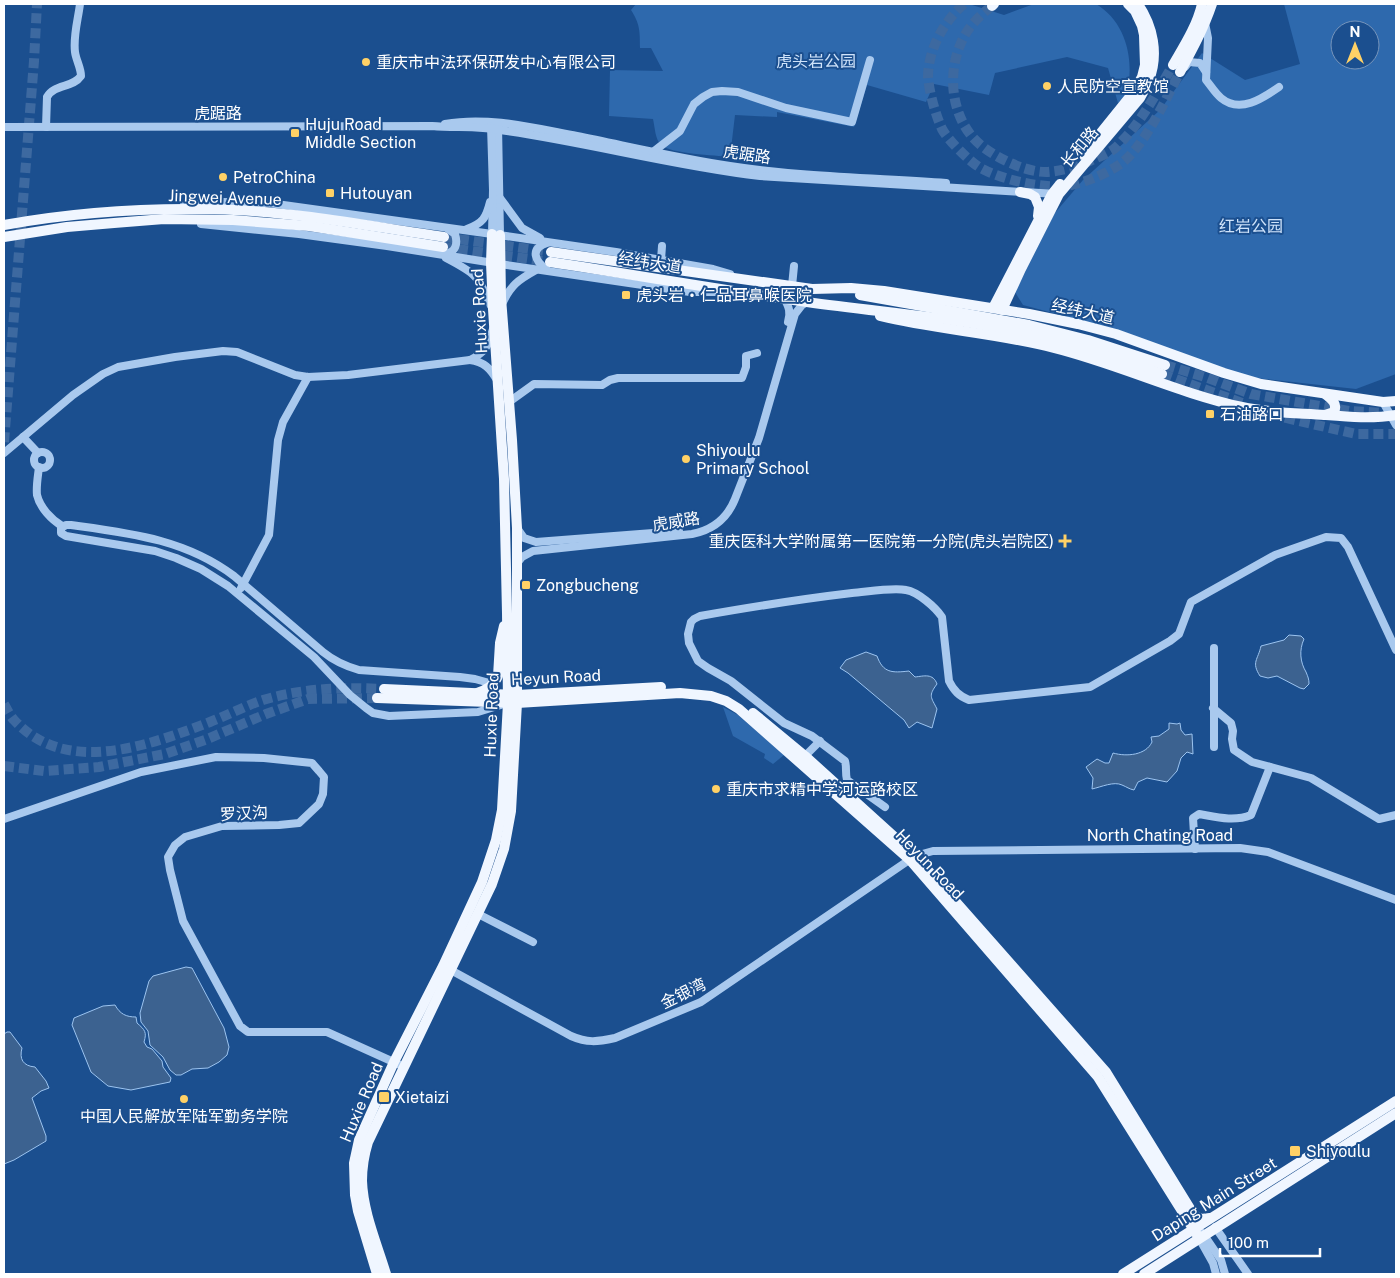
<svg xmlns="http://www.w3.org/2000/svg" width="1400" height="1278" viewBox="0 0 1400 1278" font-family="'Public Sans','Noto Sans SC',sans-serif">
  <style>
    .green { fill: #2e69ad; fill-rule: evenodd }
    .water { fill: #3c6290; stroke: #9cc4f0 }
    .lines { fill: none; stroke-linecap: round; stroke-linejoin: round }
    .major-tunnel { stroke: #3d69a0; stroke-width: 10; stroke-dasharray: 10 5; stroke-linecap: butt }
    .minor { stroke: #a9c9ee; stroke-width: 8 }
    .major { stroke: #f0f6ff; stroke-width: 10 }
    .poi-dot { fill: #ffd166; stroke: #1b4f8f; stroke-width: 2 }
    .labels { text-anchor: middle; stroke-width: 4; stroke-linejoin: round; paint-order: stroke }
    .park-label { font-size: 16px; fill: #cfe3fa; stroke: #1b4f8f }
    .poi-label { font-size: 16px; fill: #fff; stroke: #1b4f8f; text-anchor: start }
    .street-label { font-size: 16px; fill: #fff; stroke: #1b4f8f }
  </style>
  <rect width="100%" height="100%" fill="#1b4f8f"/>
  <g class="green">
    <path d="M636,4H969L1004,15L1034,4H1096C1128,23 1136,65 1125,100L1118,103L1108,68L1067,57L995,73L989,95L934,84L926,102L867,85L854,127L777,112V117L735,115L730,157C715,155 671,154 661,145C655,139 655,128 653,119L609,116L610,70L663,71L651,48H640C640,31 640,24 631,10Z"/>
    <path d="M1284,4H1396V374L1356,389L1237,376L1124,332L1023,305L1015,292L1054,214L1083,180L1160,110L1202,53L1245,80L1300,64ZM1340,30H1370V60H1340Z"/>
    <path d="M723,707L738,715L784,755L773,764L764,758L765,754L733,736Z"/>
  </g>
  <g class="water">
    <path d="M1289,635L1301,636L1304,639C1299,650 1300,662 1306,672C1308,677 1309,679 1309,684L1304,689L1300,688L1277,676L1268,678L1260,676C1251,662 1258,660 1261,646L1284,640Z"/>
    <path d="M866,652L877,656C883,673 892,673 909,671L915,677C924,676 933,673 937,684C928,696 931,697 937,709L932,728L917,722L909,728L904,720L848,673L840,668L846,660Z"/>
    <path d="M1169,723L1177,724L1180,723L1181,730L1185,735L1192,734L1193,754L1187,752L1181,758L1177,771L1167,782L1147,778L1138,782L1134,790C1129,789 1127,787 1122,785C1114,781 1101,787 1092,789L1093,778L1086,767L1097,759L1105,763H1109L1113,753C1127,757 1146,755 1152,742L1151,737L1159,736L1169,729Z"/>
    <path d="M186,967L192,968L224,1028L229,1047L227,1055L219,1062L208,1068L192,1069L181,1075H176L170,1070L163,1057L150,1045L148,1031L141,1022L140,1013L149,981L153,976Z"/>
    <path d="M115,1005C120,1014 126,1017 136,1017L137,1023C145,1030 147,1032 144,1042L147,1047L152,1049L162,1061L163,1067L171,1078L170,1082L131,1090L108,1086L91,1072L72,1025L74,1018L103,1006Z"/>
    <path d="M7,1032H10L22,1048C19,1059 23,1066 35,1067L46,1081L49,1088L41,1091L32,1098L46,1136V1141L14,1160L4,1164V1034Z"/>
  </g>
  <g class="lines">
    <g class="major-tunnel">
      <path d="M964,4C944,21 928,50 928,77C929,92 936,116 942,129C948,140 968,160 979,167C1001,180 1046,190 1071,185C1087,182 1110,172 1123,162C1147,142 1165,100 1180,72"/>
      <path d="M992,6C979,16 967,28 961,43C948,72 951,109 970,134C984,153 1022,172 1046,172C1062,171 1076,167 1090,161C1098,157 1107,154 1114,149C1118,146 1121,142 1125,138C1144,117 1158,90 1173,65"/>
      <path d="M444,237L551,252"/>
      <path d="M443,247L550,262"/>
      <path d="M1165,365L1205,377L1251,394L1349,411L1385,413"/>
      <path d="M1162,374L1245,404"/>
      <path d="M1271,413L1286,418L1356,434H1396"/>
      <path d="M4,442L34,61L37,4"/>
      <path d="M4,704C7,709 10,716 14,720C66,777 150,745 210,722C228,715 245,706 263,700C303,688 343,687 384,689"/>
      <path d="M4,766L44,771L99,767L165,754L205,740L266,714L308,699L377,698"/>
    </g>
    <g class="minor">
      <path d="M1205,23L1208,38L1206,80C1211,86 1215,93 1221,98C1240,114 1263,98 1279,87"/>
      <path d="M1185,67L1189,62L1200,63L1206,72"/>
      <path d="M445,124C488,116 534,128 577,136C627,146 678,158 730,166C801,177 874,178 946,183"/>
      <path d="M498,125L500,235"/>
      <path d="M491,126L493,190L492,234"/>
      <path d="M4,127L432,126C454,128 478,126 500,130C587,142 673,166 760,176L1057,194"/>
      <path d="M46,127L47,97C54,84 73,88 81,76C81,68 76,60 75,52C73,36 78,20 80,4"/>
      <path d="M653,152L680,131L694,104L703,97L712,92L722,91L738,92L786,108L852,122L870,60"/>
      <path d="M500,198L522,228L540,238"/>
      <path d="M184,205L222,202L269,203L492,234L616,252L713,269L730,274"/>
      <path d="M201,224L299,234L387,246L500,264L690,292H717"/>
      <path d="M467,229C483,223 486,218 490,202"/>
      <path d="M445,254C456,252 458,244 455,234L448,229"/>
      <path d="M446,258C475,273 479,276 491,306"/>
      <path d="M661,260L662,246"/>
      <path d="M547,270C535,261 529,249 547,243"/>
      <path d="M792,286L794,266"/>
      <path d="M784,298C789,307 791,312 788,322"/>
      <path d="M502,304C511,285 518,280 536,270"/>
      <path d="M493,329C488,346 486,352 470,360C484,362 490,368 497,380"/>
      <path d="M509,402L534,384L602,385L610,380L618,378H742L746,367V356L757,353"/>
      <path d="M1383,402L1396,425"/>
      <path d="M23,437L38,453"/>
      <circle cx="42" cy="460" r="8"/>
      <path d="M4,453L73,395L103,374L118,367L175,357L223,351L237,352L295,375L308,377L348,375L470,360"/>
      <path d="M39,467C38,476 36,486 37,495C40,508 52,520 62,526"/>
      <path d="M517,528L524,538L536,542L679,531"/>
      <path d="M518,562L522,557L533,551L692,534C713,530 727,519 735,499L759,438L795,314L802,305L807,302"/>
      <path d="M241,588L269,535L278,440L283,422L308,377"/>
      <path d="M493,684L475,679L460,677L359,670C345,666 334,661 323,652L234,576C185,539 129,533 71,525H66L61,528V533L66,536L155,551L176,558L201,569L228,586L314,657L350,695L366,708L373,713L389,716L478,712L504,704"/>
      <path d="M1213,708L1231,723L1233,731L1232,739L1234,750L1252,762L1311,778L1379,819L1396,815"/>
      <path d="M1214,747V648"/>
      <path d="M805,756L820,741"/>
      <path d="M885,807L847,780C845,773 847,768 845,761L812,736L784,723L731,681L708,668L698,661L689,643L688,634L691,622L694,619L700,616C751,607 801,599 852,593C866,592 893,587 906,590C918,592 935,607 942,617L949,681C954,691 959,696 969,700L1090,687L1170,641L1179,634L1191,602L1275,555L1326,537L1341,538L1348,547L1396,650"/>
      <path d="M4,819L141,772L216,757L264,758L312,763L319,771L324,777L323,794L319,804L299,823L279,825L222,826L185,837L175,845L168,857L170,870L183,921L240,1026L248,1032H327L398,1064"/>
      <path d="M1195,849L1193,818L1199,814C1216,817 1234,822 1251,815L1270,767"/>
      <path d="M478,914L533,942"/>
      <path d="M447,968L571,1036C587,1043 597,1042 615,1038L701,1002L915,856L933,851L1240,848L1268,852L1396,900"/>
      <path d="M1215,1227L1248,1274"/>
      <path d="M1202,1233L1204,1235L1221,1260L1225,1274"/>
      <path d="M1199,1238L1213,1263L1216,1274"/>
    </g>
    <g class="major">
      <path d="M992,6L994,4"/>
      <path d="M1173,65C1184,46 1197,26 1202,4"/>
      <path d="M1180,72C1192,50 1204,28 1212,4"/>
      <path d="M1083,155L1133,93L1142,77L1145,65L1144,35L1142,26L1135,11L1128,4"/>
      <path d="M1020,192L1030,194L1035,197L1039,207L1038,216"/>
      <path d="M4,225C65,214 126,209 188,209C203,209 218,209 234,210C304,213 374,227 444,237"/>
      <path d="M4,237L67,227L114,223L164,219L233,220L309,226L443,247"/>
      <path d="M551,252L812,289L851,288L884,291L1029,314L1078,324L1116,334L1224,373L1261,384L1383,402L1396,401"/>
      <path d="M550,262C636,275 721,290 807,302C892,314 978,319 1061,341C1095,350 1128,362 1162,374"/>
      <path d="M860,295L1029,325L1088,340L1165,365"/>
      <path d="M993,308L1052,194L1060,184"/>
      <path d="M1002,310L1021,269L1059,194L1140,98C1143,92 1147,86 1149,80C1159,54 1153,26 1138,4"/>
      <path d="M880,316C937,330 997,333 1054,348C1118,364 1178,393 1242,407C1269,413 1297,413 1325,415C1349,417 1372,419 1396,415"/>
      <path d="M1325,415L1334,412C1338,403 1331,399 1325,394"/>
      <path d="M384,689L517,695L661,687"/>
      <path d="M477,693C486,690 494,686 498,676L500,643L504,626"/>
      <path d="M377,698L517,703L680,693L711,696L726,701L739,709L910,860L1098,1077L1199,1238"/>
      <path d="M753,713L805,756L900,842"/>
      <path d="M918,859L1106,1072L1194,1215L1201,1219L1210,1218"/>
      <path d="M377,1274L358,1211L355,1195L354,1163L359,1140L394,1062L443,966L482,882L496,840L502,810L508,703L507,613L504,479L493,309L491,263L492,234"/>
      <path d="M386,1274C377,1244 363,1212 362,1181C362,1168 364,1155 368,1142L492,884L504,849L511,811L517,703V528L512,440L501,298L500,235"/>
      <path d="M1123,1274L1396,1101"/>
      <path d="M1144,1274L1396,1113"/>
    </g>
  </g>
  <g class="poi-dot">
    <circle cx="366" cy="62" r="5"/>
    <circle cx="1047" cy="86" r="5"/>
    <rect x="290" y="128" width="10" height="10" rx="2.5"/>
    <circle cx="223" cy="177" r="5"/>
    <rect x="325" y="188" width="10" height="10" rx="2.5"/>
    <rect x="621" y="290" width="10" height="10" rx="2.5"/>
    <rect x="1205" y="409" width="10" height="10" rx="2.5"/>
    <circle cx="686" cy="459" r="5"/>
    <path d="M1062.5 533.5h5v5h5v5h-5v5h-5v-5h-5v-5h5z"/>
    <rect x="521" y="580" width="10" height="10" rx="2.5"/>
    <circle cx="716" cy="789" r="5"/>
    <rect x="378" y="1091" width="12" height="12" rx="2.5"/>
    <circle cx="184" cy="1099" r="5"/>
    <rect x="1289" y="1145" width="12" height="12" rx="2.5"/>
  </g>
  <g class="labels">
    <g class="park-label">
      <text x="816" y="67">虎头岩公园</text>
      <text x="1251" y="232">红岩公园</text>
    </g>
    <g class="poi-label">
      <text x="376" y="68">重庆市中法环保研发中心有限公司</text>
      <text x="1057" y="92">人民防空宣教馆</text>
      <text x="305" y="130">Huju Road<tspan x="305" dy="18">Middle Section</tspan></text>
      <text x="233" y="183">PetroChina</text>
      <text x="340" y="199">Hutouyan</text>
      <text x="636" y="301">虎头岩‧仁品耳鼻喉医院</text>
      <text x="1220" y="420">石油路口</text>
      <text x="696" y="456">Shiyoulu<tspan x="696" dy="18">Primary School</tspan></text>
      <text x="1054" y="547" text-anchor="end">重庆医科大学附属第一医院第一分院(虎头岩院区)</text>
      <text x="536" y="591">Zongbucheng</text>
      <text x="726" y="795">重庆市求精中学河运路校区</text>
      <text x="395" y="1103">Xietaizi</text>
      <text x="184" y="1122" text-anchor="middle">中国人民解放军陆军勤务学院</text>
      <text x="1306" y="1157">Shiyoulu</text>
    </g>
    <g class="street-label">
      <text x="218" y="119">虎踞路</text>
      <text transform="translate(1079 147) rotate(-50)" y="6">长和路</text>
      <text transform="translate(747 154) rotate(8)" y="6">虎踞路</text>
      <text transform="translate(225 197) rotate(2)" y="6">Jingwei Avenue</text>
      <text transform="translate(650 262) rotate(9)" y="6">经纬大道</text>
      <text transform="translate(479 311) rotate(-93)" y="6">Huxie Road</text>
      <text transform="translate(1083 311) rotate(13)" y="6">经纬大道</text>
      <text transform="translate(676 521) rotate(-9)" y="6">虎威路</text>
      <text transform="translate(556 677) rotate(-3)" y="6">Heyun Road</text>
      <text transform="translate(491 715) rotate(-88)" y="6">Huxie Road</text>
      <text transform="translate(244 813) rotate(-3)" y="6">罗汉沟</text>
      <text x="1160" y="841">North Chating Road</text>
      <text transform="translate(930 864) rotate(46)" y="6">Heyun Road</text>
      <text transform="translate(683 993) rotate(-26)" y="6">金银湾</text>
      <text transform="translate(361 1102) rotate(-67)" y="6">Huxie Road</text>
      <text transform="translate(1214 1199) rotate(-32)" y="6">Daping Main Street</text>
    </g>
  </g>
  <rect width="1400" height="1278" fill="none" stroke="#ffffff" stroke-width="10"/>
  <g transform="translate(1355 45)"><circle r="24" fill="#1b4f8f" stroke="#7695bc"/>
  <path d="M0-4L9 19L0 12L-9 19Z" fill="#ffd166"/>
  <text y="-8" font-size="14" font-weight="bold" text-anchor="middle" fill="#ffffff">N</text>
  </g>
  <path d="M1220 1248v8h100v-8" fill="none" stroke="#ffffff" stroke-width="2.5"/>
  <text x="1228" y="1248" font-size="15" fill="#ffffff" stroke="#1b4f8f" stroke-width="4" paint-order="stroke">100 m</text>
</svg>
